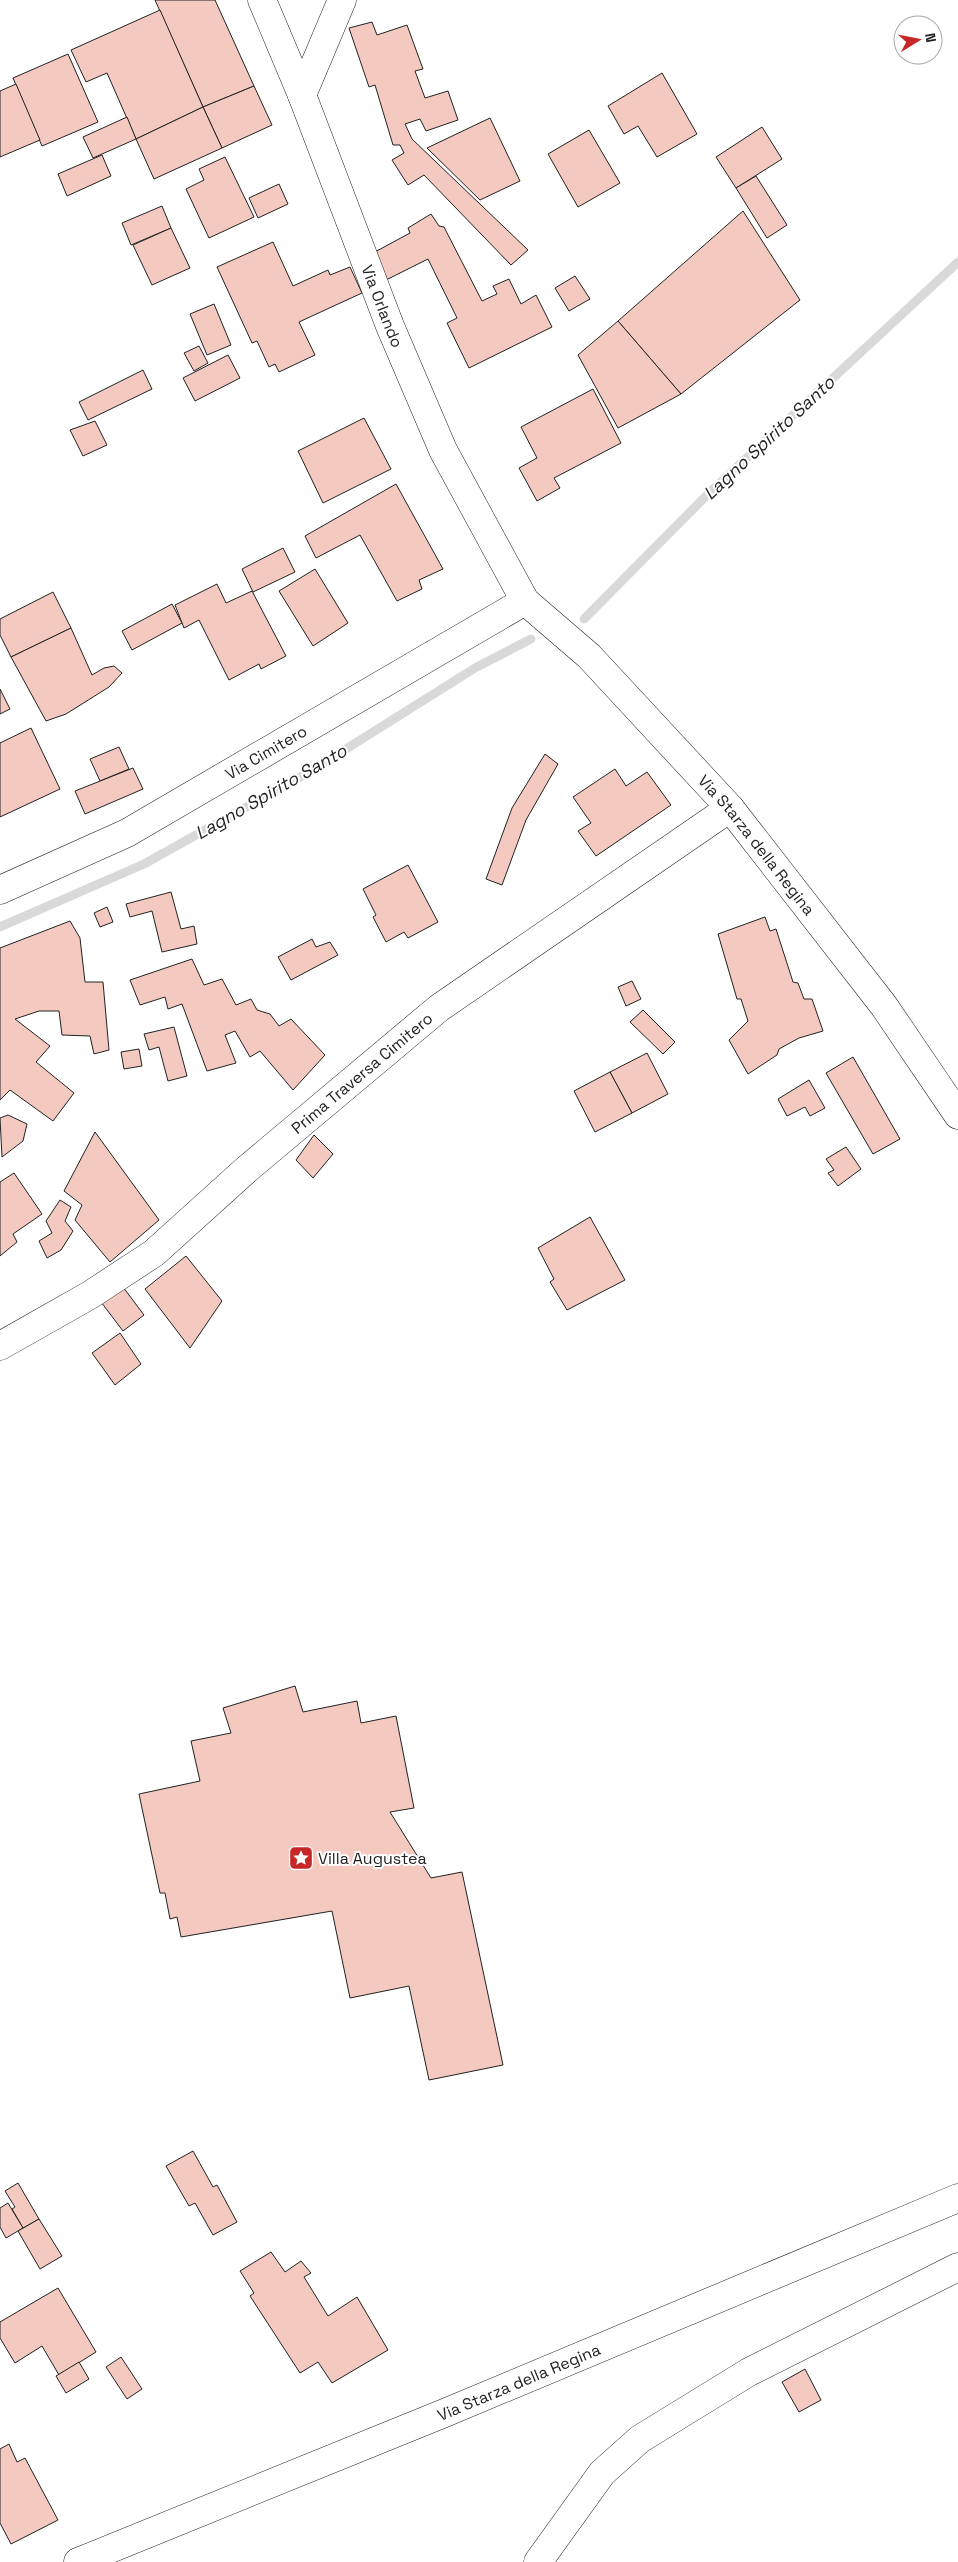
<svg xmlns="http://www.w3.org/2000/svg" width="958" height="2562" viewBox="0 0 958 2562" font-family="'Space Grotesk',sans-serif">
  <style>
    .lines { fill: none; stroke-linecap: round; stroke-linejoin: round }
    .stream { stroke: #d9d9d9; stroke-width: 9 }
    .building { fill: #f3c9c0; stroke: #222 }
    .street-casing { stroke: #222; stroke-width: 29 }
    .street { stroke: #fff; stroke-width: 28 }
    .labels { text-anchor: middle; stroke-width: 4; stroke-linejoin: round; paint-order: stroke }
    .street-label { font-size: 16px; fill: #222; stroke: #fff }
    .poi-label { font-size: 16px; fill: #222; stroke: #fff; text-anchor: start }
    .water-label { font-size: 18px; font-style: italic; fill: #222; stroke: #fff }
  </style>
  <rect width="100%" height="100%" fill="#fff"/>
  <g class="lines">
    <g class="stream">
      <path d="M584,619L710,492L958,262"/>
      <path d="M0,927L144,864L311,771L475,668L531,639"/>
    </g>
  </g>
  <g class="building">
    <path d="M155,0H215L254,86L203,107Z"/>
    <path d="M160,10L203,107L136,139L107,73L86,82L71,50Z"/>
    <path d="M372,22L377,35L407,25L423,69L415,71L425,98L448,91L458,120L426,131L420,119L405,124L412,139L528,250L511,265L424,175L408,185L392,160L404,153L400,145H393L375,85L369,87L349,28Z"/>
    <path d="M68,54L98,122L42,146L13,78Z"/>
    <path d="M662,73L697,134L657,157L638,126L624,134L608,106Z"/>
    <path d="M16,84L40,140L0,157V91Z"/>
    <path d="M254,86L272,125L222,148L203,107Z"/>
    <path d="M203,107L222,148L154,179L136,139Z"/>
    <path d="M127,117L136,139L93,158L83,137Z"/>
    <path d="M490,118L520,181L480,200L427,148Z"/>
    <path d="M762,127L782,159L736,188L716,157Z"/>
    <path d="M589,130L620,183L578,207L548,154Z"/>
    <path d="M102,155L111,176L67,196L58,174Z"/>
    <path d="M225,157L254,217L209,238L186,189L204,180L199,169Z"/>
    <path d="M756,176L787,225L767,238L736,188Z"/>
    <path d="M279,184L288,204L258,218L249,198Z"/>
    <path d="M162,206L171,228L131,245L122,223Z"/>
    <path d="M743,211L800,300L681,394L618,321Z"/>
    <path d="M431,214L439,226L444,227L482,301L497,294L493,286L509,279L521,304L536,295L552,327L469,368L447,323L457,318L428,259L386,280L373,253L410,233L408,228Z"/>
    <path d="M171,228L190,268L152,285L133,245Z"/>
    <path d="M273,242L293,286L328,270L330,275L350,267L362,293L299,322L315,355L279,372L275,364L269,367L257,341L252,343L217,267Z"/>
    <path d="M575,276L590,299L569,311L555,288Z"/>
    <path d="M214,304L231,345L207,355L190,314Z"/>
    <path d="M618,321L681,394L618,428L578,355Z"/>
    <path d="M199,346L208,363L194,371L184,353Z"/>
    <path d="M228,355L240,378L195,401L183,378Z"/>
    <path d="M143,370L152,389L88,420L79,402Z"/>
    <path d="M593,389L621,443L554,478L560,488L537,501L519,468L537,458L521,427Z"/>
    <path d="M364,418L391,469L323,503L298,451Z"/>
    <path d="M95,421L107,445L83,456L70,430Z"/>
    <path d="M396,484L443,569L419,580L422,589L397,601L360,535L316,558L305,536Z"/>
    <path d="M283,548L295,572L253,592L242,569Z"/>
    <path d="M315,569L348,623L313,646L279,591Z"/>
    <path d="M217,584L226,603L252,591L286,656L261,669L259,664L229,680L199,620L184,628L175,605Z"/>
    <path d="M53,592L71,628L11,657L0,635V619Z"/>
    <path d="M172,604L182,623L132,650L122,631Z"/>
    <path d="M71,628L92,675L104,668L114,666L122,673L109,687L66,714L46,721L11,657Z"/>
    <path d="M0,689L10,709L0,714Z"/>
    <path d="M31,728L60,789L0,817V743Z"/>
    <path d="M119,747L129,769L100,781L90,759Z"/>
    <path d="M545,754L558,764L526,820L502,885L486,879L512,808Z"/>
    <path d="M133,768L143,789L85,814L75,791Z"/>
    <path d="M615,769L626,786L647,772L671,805L596,856L578,831L591,823L573,797Z"/>
    <path d="M408,865L438,922L408,938L404,932L386,942L373,917L376,915L363,889Z"/>
    <path d="M171,892L181,929L194,926L197,944L162,952L152,911L130,917L126,904Z"/>
    <path d="M107,907L113,922L100,927L94,913Z"/>
    <path d="M765,917L770,931L776,929L793,982L798,983L804,999H812L823,1031L799,1038L779,1049L777,1055L748,1074L729,1040L748,1021L741,999H737L718,934Z"/>
    <path d="M70,921L80,938L85,982H103L109,1050L94,1054L90,1036L62,1035L59,1011H39L15,1019L50,1046L36,1062L74,1093L53,1121L10,1090L0,1100V948Z"/>
    <path d="M312,939L316,947L330,942L338,955L291,980L278,957Z"/>
    <path d="M192,959L204,985L222,979L236,1005L251,999L257,1010L270,1014L279,1026L291,1019L325,1055L293,1090L260,1051L250,1057L235,1031L225,1035L236,1063L207,1071L182,1004L168,1009L165,997L140,1005L130,980Z"/>
    <path d="M632,981L641,999L626,1006L618,987Z"/>
    <path d="M643,1010L675,1042L663,1054L630,1022Z"/>
    <path d="M174,1027L187,1076L168,1081L159,1047L149,1050L144,1034Z"/>
    <path d="M139,1049L142,1066L124,1069L121,1052Z"/>
    <path d="M647,1053L668,1094L632,1113L610,1072Z"/>
    <path d="M853,1057L900,1139L873,1154L826,1073Z"/>
    <path d="M610,1072L632,1113L595,1132L574,1091Z"/>
    <path d="M809,1080L825,1108L810,1116L805,1107L787,1116L778,1099Z"/>
    <path d="M8,1115L27,1124L23,1141L2,1157L0,1118Z"/>
    <path d="M95,1132L159,1220L110,1262L75,1220L82,1205L64,1191Z"/>
    <path d="M314,1135L333,1154L313,1178L296,1160Z"/>
    <path d="M846,1147L861,1169L838,1186L828,1173L834,1170L826,1159Z"/>
    <path d="M14,1173L42,1214L13,1234L17,1242L0,1256V1182Z"/>
    <path d="M60,1200L71,1207L65,1221L73,1231L61,1250L47,1258L39,1241L52,1233L46,1221Z"/>
    <path d="M590,1217L625,1280L567,1310L550,1282L554,1279L538,1248Z"/>
    <path d="M186,1256L222,1301L190,1348L145,1289Z"/>
    <path d="M123,1287L144,1315L123,1331L101,1302Z"/>
    <path d="M120,1333L141,1364L115,1385L92,1353Z"/>
    <path d="M295,1686L303,1712L357,1701L361,1723L396,1716L414,1808L390,1812L431,1878L462,1872L503,2065L429,2080L409,1986L350,1998L332,1911L181,1937L177,1917L170,1919L165,1893H160L139,1794L200,1781L191,1741L231,1733L223,1708Z"/>
    <path d="M193,2151L213,2187L217,2185L237,2222L213,2235L195,2203L189,2206L166,2166Z"/>
    <path d="M18,2183L39,2219L23,2228L12,2209L15,2207L5,2191Z"/>
    <path d="M8,2203L23,2228L6,2238L0,2227V2208Z"/>
    <path d="M39,2219L62,2256L40,2269L18,2231Z"/>
    <path d="M271,2252L285,2272L301,2261L311,2273L304,2277L328,2316L357,2297L388,2350L332,2383L318,2362L300,2373L250,2296L254,2293L240,2271Z"/>
    <path d="M58,2288L96,2352L59,2375L42,2346L15,2363L0,2338V2322Z"/>
    <path d="M121,2357L142,2389L127,2399L106,2367Z"/>
    <path d="M79,2362L89,2379L66,2393L56,2376Z"/>
    <path d="M805,2369L821,2400L799,2412L782,2382Z"/>
    <path d="M9,2444L17,2462L25,2458L58,2520L11,2544L0,2523V2449Z"/>
  </g>
  <g class="lines">
    <defs>
      <g id="street">
        <path id="s1" d="M262,0L302,95L390,326L443,450L525,601L589,656L730,808L884,1006L958,1115"/>
        <path d="M302,95L342,0"/>
        <path id="s2" d="M0,890L127,833L525,601"/>
        <path id="s3" d="M0,1346L90,1295L154,1253L247,1169L439,1008L730,808"/>
        <path id="s4" d="M78,2562L447,2412L958,2198"/>
        <path d="M538,2562L602,2473L640,2439L749,2372L958,2267"/>
      </g>
    </defs>
    <use href="#street" class="street-casing"/>
    <use href="#street" class="street"/>
  </g>
  <defs>
    <symbol id="sight-square" viewBox="-11 -11 22 22"><rect x="-9" y="-9" width="18" height="18" rx="4" fill="#c62828" stroke="#fff"/><path d="M0-6L1.8-2.2L6-1.7L2.9 1.2L3.7 5.4L0 3.3L-3.7 5.4L-2.9 1.2L-6-1.7L-1.8-2.2Z" fill="#fff"/></symbol>
  </defs>
  <g fill-rule="evenodd">
    <use href="#sight-square" x="287" y="1844" width="28" height="28"/>
  </g>
  <g class="labels">
    <g class="street-label">
      <text dy="6" stroke="none"><textPath href="#s1" startOffset="329">Via Orlando</textPath></text>
      <text dy="6" stroke="none"><textPath href="#s2" startOffset="300">Via Cimitero</textPath></text>
      <text dy="6" stroke="none"><textPath href="#s1" startOffset="994">Via Starza della Regina</textPath></text>
      <text dy="6" stroke="none"><textPath href="#s3" startOffset="455">Prima Traversa Cimitero</textPath></text>
      <text dy="6" stroke="none"><textPath href="#s4" startOffset="476">Via Starza della Regina</textPath></text>
    </g>
    <g class="poi-label">
      <text x="318" y="1864">Villa Augustea</text>
    </g>
    <g class="water-label">
      <text transform="translate(769 438) rotate(-43)" y="6">Lagno Spirito Santo</text>
      <text transform="translate(271 792) rotate(-30)" y="6">Lagno Spirito Santo</text>
    </g>
  </g>
  <g transform="translate(918 40) rotate(80)"><circle r="24" fill="#ffffff" stroke="#a7a7a7"/>
  <path d="M0-4L9 19L0 12L-9 19Z" fill="#c62828"/>
  <text y="-8" font-size="14" font-weight="bold" text-anchor="middle" fill="#222222">N</text>
  </g>
</svg>
